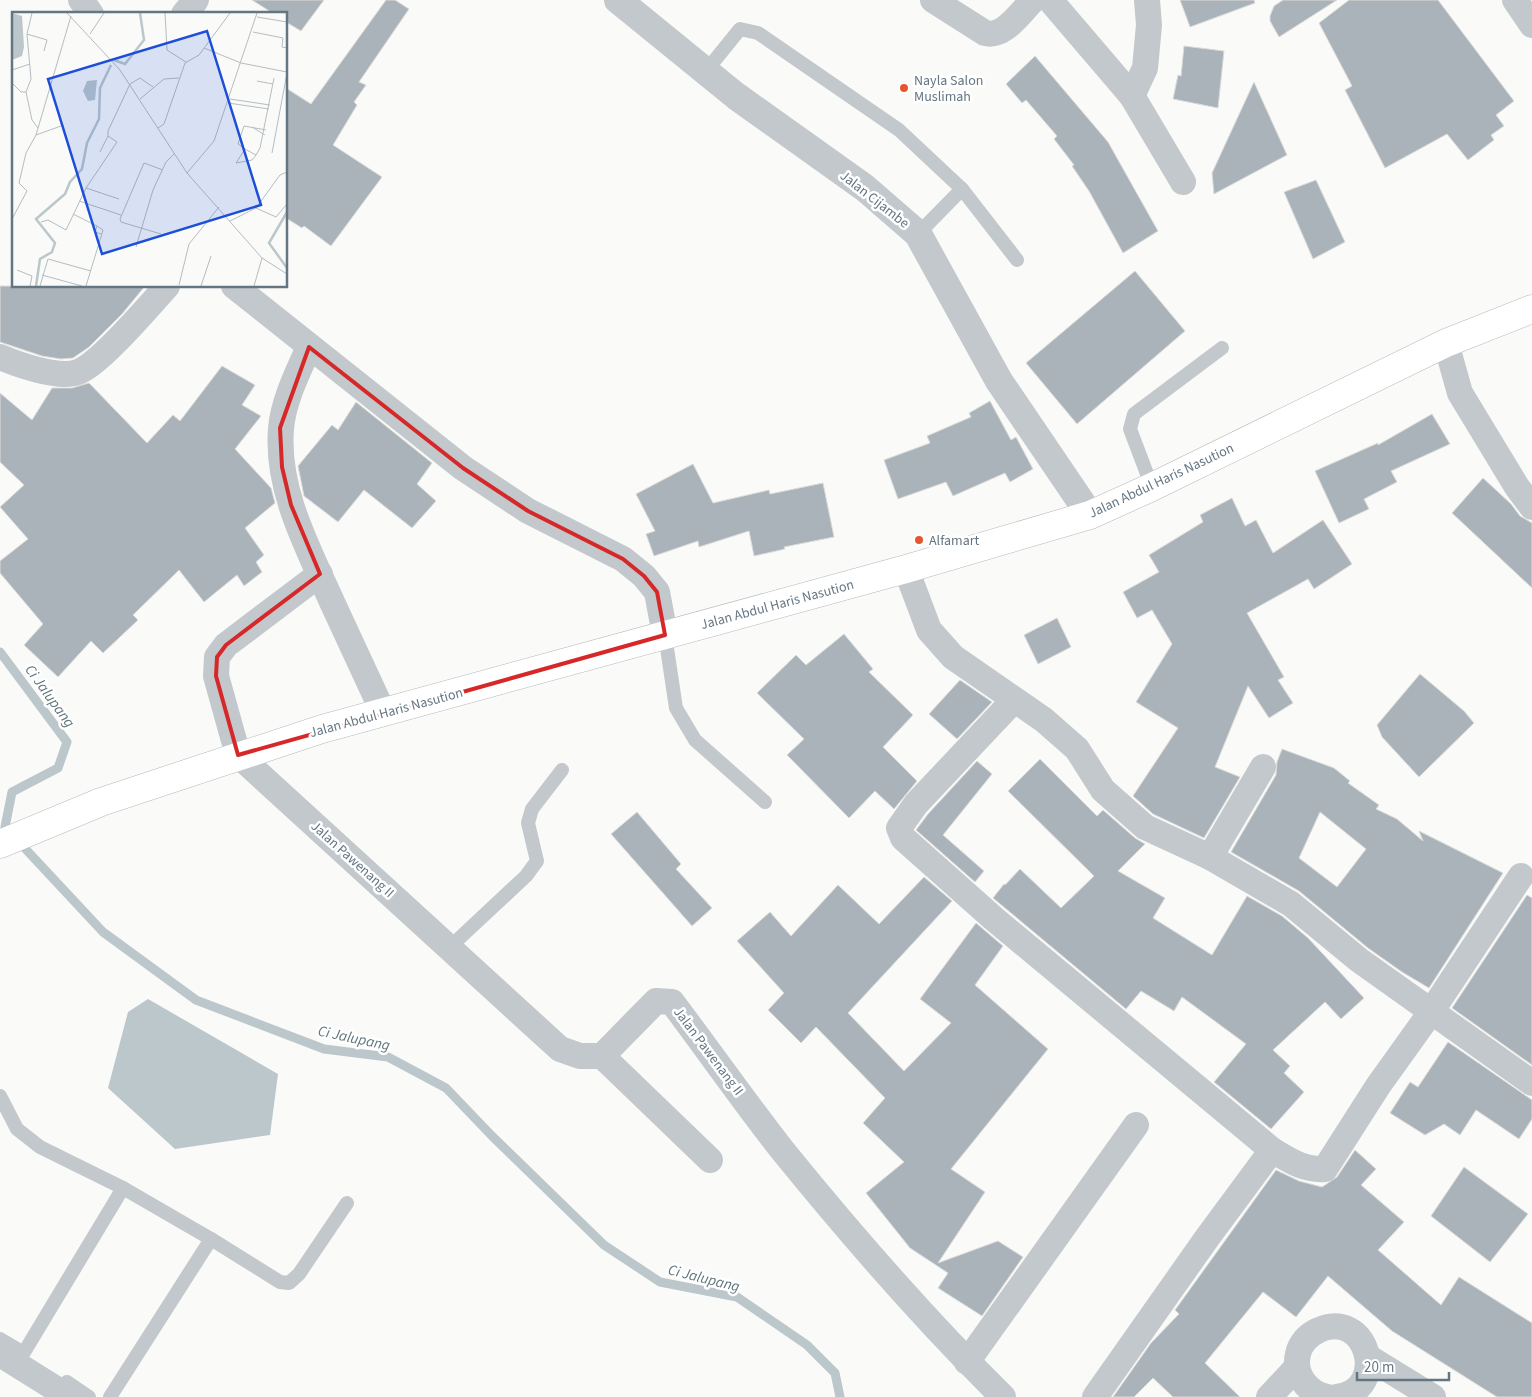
<svg xmlns="http://www.w3.org/2000/svg" width="1532" height="1397" viewBox="0 0 1532 1397" font-family="'Source Sans 3',sans-serif">
  <style>
    .water { fill: #bbc7cb }
    .lines { fill: none; stroke-linecap: round; stroke-linejoin: round }
    .stream { stroke: #bbc7cb; stroke-width: 9 }
    .building { fill: #aab3b9; stroke: #dcdcda; fill-rule: evenodd }
    .trunk-casing { stroke: #b4b9bd; stroke-width: 29 }
    .service { stroke: #c3c8cc; stroke-width: 14 }
    .minor { stroke: #c3c8cc; stroke-width: 26 }
    .tertiary { stroke: #c3c8cc; stroke-width: 28 }
    .trunk { stroke: #fff; stroke-width: 28 }
    .marked { fill: none; stroke: #d62828; stroke-width: 4; stroke-linejoin: round }
    .poi-dot { fill: #e4572e; stroke: #fff; stroke-width: 2 }
    .labels { text-anchor: middle; stroke-width: 5; stroke-linejoin: round; paint-order: stroke }
    .poi-label { font-size: 14px; fill: #657683; stroke: #fff; text-anchor: start }
    .street-label { font-size: 14px; fill: #657683; stroke: #fff }
    .water-label { font-size: 15px; font-style: italic; fill: #60757c; stroke: #fff }
    .inset-river { fill: none; stroke: #bbc7cb; stroke-width: 2.5 }
    .inset-road { fill: none; stroke: #b5bdc2; stroke-width: 1 }
    .view { fill: #1d4ed8; fill-opacity: 0.15; stroke: #1d4ed8; stroke-width: 2.5 }
    .inset-edge { fill: none; stroke: #657683; stroke-width: 2.5 }
  </style>
  <rect width="100%" height="100%" fill="#fafaf8"/>
  <path class="water" d="M148,999L278,1074L270,1135L175,1149L108,1088L128,1012Z"/>
  <g class="lines">
    <path class="stream" d="M0,652L67,742L58,768L12,792L5,827L103,932L196,1000L324,1049L388,1057L446,1088L492,1136L604,1245L660,1282L737,1297L807,1345L835,1373L840,1397"/>
  </g>
  <g class="building">
    <path d="M252,0H324L301,31L286,22V14H274Z"/>
    <path d="M386,0H395L409,9L359,82L366,85L354,102L357,105L333,145L382,177L331,246L304,226L302,228L286,218V88L311,104Z"/>
    <path d="M1180,0H1254L1255,3L1190,27Z"/>
    <path d="M1283,0H1337L1279,37L1270,21V16L1274,6Z"/>
    <path d="M1349,0H1438L1514,101L1496,115L1504,126L1491,135L1494,140L1468,160L1447,134L1385,168L1345,90L1352,86L1319,23Z"/>
    <path d="M1184,46L1224,51L1218,108L1173,99L1178,75L1181,76Z"/>
    <path d="M1035,56L1108,142L1158,231L1123,253L1089,191L1072,166L1074,165L1054,139L1057,136L1026,100L1022,103L1006,84Z"/>
    <path d="M1254,82L1287,155L1214,194L1212,173Z"/>
    <path d="M1316,180L1345,242L1313,259L1284,192Z"/>
    <path d="M1135,271L1185,331L1077,424L1026,363Z"/>
    <path d="M0,286H145L122,314L89,347L73,358L61,359L42,356L0,342Z"/>
    <path d="M222,366L255,385L242,405L261,416L235,449L271,488L275,503L245,528L264,555L256,562L262,572L244,586L237,575L204,602L179,570L133,615L138,620L103,653L91,641L58,677L24,645L43,624L0,573V561L28,539L0,507L24,485L0,462V393L32,420L52,388H72L89,383L147,443L173,415L180,421Z"/>
    <path d="M990,401L1011,440L1016,437L1033,469L1010,482L1005,473L953,496L946,482L898,499L884,460L930,443L927,436L971,417L969,413Z"/>
    <path d="M356,402L432,463L417,484L436,501L412,528L364,490L338,522L304,496L298,466L332,425L338,430Z"/>
    <path d="M1432,414L1450,444L1391,471L1397,482L1364,499L1369,509L1339,523L1315,471L1378,443V445Z"/>
    <path d="M693,464L713,503L769,490L770,494L823,483L834,537L784,547L785,549L754,556L749,531L699,547L698,541L654,556L646,534L655,531L636,494Z"/>
    <path d="M1483,478L1511,504L1520,516L1532,523V588L1452,513Z"/>
    <path d="M1232,498L1245,526L1256,520L1273,553L1323,520L1352,564L1314,589L1308,579L1247,613L1284,677L1278,680L1293,703L1269,718L1248,686L1215,767L1240,777L1204,838L1153,814L1133,796L1178,728L1136,702L1172,644L1152,610L1137,618L1123,592L1159,572L1149,555L1203,522L1200,515Z"/>
    <path d="M1057,618L1071,647L1038,664L1024,635Z"/>
    <path d="M844,634L873,669L869,672L913,715L883,747L917,781L894,809L875,791L849,818L787,755L804,739L757,693L796,655L806,665Z"/>
    <path d="M1420,674L1464,711L1474,723L1419,777L1382,737L1377,725Z"/>
    <path d="M960,680L992,702L957,739L929,714Z"/>
    <path d="M1282,749L1334,768L1350,781L1348,783L1379,805L1376,809L1397,819L1423,841L1419,831L1503,873L1429,988L1402,972L1368,948L1299,891L1231,852L1276,775L1277,762ZM1320,812L1366,849L1337,887L1299,858Z"/>
    <path d="M1040,759L1097,816L1103,810L1135,838L1145,844L1118,871L1165,898L1153,918L1212,955L1247,896L1282,916L1308,938L1364,998L1341,1019L1325,1002L1273,1050L1290,1066L1284,1073L1304,1092L1271,1129L1214,1082L1246,1044L1182,997L1174,1011L1141,991L1126,1009L993,898L1004,884L1005,885L1020,869L1061,908L1094,876L1008,791Z"/>
    <path d="M977,761L992,774L943,835L984,871L975,882L916,830L928,814Z"/>
    <path d="M637,812L681,864L676,869L712,908L692,926L611,834Z"/>
    <path d="M924,877L952,901L848,1013L904,1071L951,1023L920,999L976,923L1003,946L975,985L1048,1049L951,1169L985,1192L938,1263L998,1241L1023,1257L982,1316L938,1288L948,1273L910,1248L866,1193L904,1162L863,1123L885,1098L816,1027L801,1043L768,1010L784,993L737,941L770,912L791,936L838,885L879,924Z"/>
    <path d="M1527,895L1532,898V1065L1452,1008Z"/>
    <path d="M1448,1042L1532,1100V1119L1519,1139L1476,1110L1460,1135L1444,1124L1425,1135L1390,1113L1410,1082L1418,1087Z"/>
    <path d="M1355,1150L1376,1169L1361,1185L1404,1222L1378,1250L1441,1305L1459,1277L1532,1323V1397H1497L1392,1331L1328,1276L1296,1317L1263,1292L1205,1363L1240,1397H1173L1153,1378L1134,1397H1113L1151,1343L1179,1314L1175,1310L1276,1170L1299,1181L1322,1187L1337,1177Z"/>
    <path d="M1464,1167L1528,1214L1490,1262L1431,1216Z"/>
  </g>
  <g class="lines">
    <defs>
      <path id="trunk" d="M0,844L101,802L322,729L906,569L1090,515L1152,487L1446,343L1532,309"/>
    </defs>
    <use href="#trunk" class="trunk-casing"/>
    <g class="service">
      <path d="M706,71L740,29L758,33L899,130L962,189L918,234"/>
      <path d="M962,189L1017,260"/>
      <path d="M1152,487L1130,429L1134,414L1222,348"/>
      <path d="M665,635L676,708L695,740L765,802"/>
      <path d="M450,947L526,876L537,861L528,823L532,809L562,770"/>
      <path d="M0,1096L17,1129L40,1147L123,1188L211,1239L280,1282L289,1283L299,1274L347,1203"/>
      <path d="M0,1339L22,1352"/>
      <path d="M23,1354L123,1188"/>
      <path d="M67,1382L89,1397"/>
      <path d="M110,1397L211,1239"/>
    </g>
    <g class="minor">
      <path d="M81,0L91,14"/>
      <path d="M933,0L985,33C1004,38 1020,13 1033,0"/>
      <path d="M1050,0L1132,96L1145,68L1149,25L1147,0"/>
      <path d="M1515,0L1532,25"/>
      <path d="M184,14L196,0"/>
      <path d="M1132,96L1183,182"/>
      <path d="M234,286L463,468L528,511L623,559L644,576L657,592L665,635"/>
      <path d="M1446,343L1460,393L1517,487L1532,507"/>
      <path d="M309,347C298,372 283,401 281,429C276,490 308,548 332,602C349,638 366,675 383,712"/>
      <path d="M0,357C19,365 58,379 78,372C99,365 150,305 167,286"/>
      <path d="M906,569L929,630L953,657L1044,720L1077,749L1103,790L1145,827L1210,857L1291,904L1359,960L1532,1083"/>
      <path d="M320,574L226,645L217,657L216,676L238,755L560,1049L580,1056H602L656,1001L672,1002C709,1051 745,1103 783,1151C852,1236 925,1320 1003,1397"/>
      <path d="M1014,700L916,804L899,828L903,838L993,918L1272,1150C1289,1160 1305,1171 1325,1169L1378,1086L1431,1012L1521,876"/>
      <path d="M1210,857L1263,767"/>
      <path d="M602,1056L710,1160"/>
      <path d="M0,1354L69,1397"/>
      <path d="M1368,1357L1433,1397"/>
      <path d="M967,1362L1136,1125"/>
      <path d="M1095,1397L1207,1238L1272,1150"/>
      <path d="M1269,1397L1297,1367"/>
      <path d="M1327,1397C1308,1393 1293,1375 1298,1354C1300,1344 1308,1335 1317,1331C1367,1306 1391,1390 1337,1397"/>
    </g>
    <path class="tertiary" d="M618,0L736,96L865,188L918,234L999,381L1090,515"/>
    <use href="#trunk" class="trunk"/>
  </g>
  <path class="marked" d="M309,347L463,468L528,511L623,559L644,576L657,592L665,635L238,755L216,676L217,657L226,645L320,574L291,505L282,467L280,428Z"/>
  <g class="poi-dot">
    <circle cx="904" cy="88" r="5"/>
    <circle cx="919" cy="540" r="5"/>
  </g>
  <g class="labels">
    <g class="poi-label">
      <text x="914" y="85">Nayla Salon<tspan x="914" dy="16">Muslimah</tspan></text>
      <text x="929" y="545">Alfamart</text>
    </g>
    <g class="street-label">
      <text transform="translate(875 199) rotate(38)" y="5">Jalan Cijambe</text>
      <text transform="translate(1161 480) rotate(-25)" y="5">Jalan Abdul Haris Nasution</text>
      <text transform="translate(777 604) rotate(-15)" y="5">Jalan Abdul Haris Nasution</text>
      <text transform="translate(386 712) rotate(-15)" y="5">Jalan Abdul Haris Nasution</text>
      <text transform="translate(353 859) rotate(42)" y="5">Jalan Pawenang II</text>
      <text transform="translate(709 1051) rotate(53)" y="5">Jalan Pawenang II</text>
    </g>
    <g class="water-label">
      <text transform="translate(50 696) rotate(54)" y="5">Ci Jalupang</text>
      <text transform="translate(354 1038) rotate(12)" y="5">Ci Jalupang</text>
      <text transform="translate(704 1278) rotate(14)" y="5">Ci Jalupang</text>
    </g>
  </g>
  <g transform="translate(12 12)">
    <rect width="275" height="275" fill="#fafaf8"/>
    <path d="M0,1L10,4L12,35L10,44L0,48ZM85,68L83,88L76,89L71,79L75,69Z" fill="#bbc7cb"/>
    <path class="inset-river" d="M102,48L113,52L132,28L128,1M275,200L257,231L275,256M24,274L28,247L40,240L43,231L24,207L53,182L58,170L70,157L75,131L87,107L88,76L99,53"/>
    <path class="inset-road" d="M20,1L15,22L19,67L14,80L20,108L26,116M55,1L108,58L175,161L250,246L275,262M153,1L155,38L174,50M245,5L275,10M241,20L271,26L270,35L275,36M15,22L35,28L32,39M78,22L92,1M192,36L229,51L275,60M0,58L18,52M245,69L261,72M0,71L9,80H14M128,87L152,67L167,66M218,87L258,93M216,91L257,97M240,115L253,123M146,116L152,112L173,51L187,43L218,1M24,123L49,114M233,137L226,132L232,114L254,118M88,140L96,124M260,141L275,61M244,143L233,137L224,151L240,148L244,143L248,136L262,66M175,161L202,129L245,1M74,176L107,187M67,189L109,203M244,196L264,205L275,192M61,202L85,214M0,207L15,179L7,171L14,141L24,123L59,4M218,209L244,196L268,163L275,160M29,210L36,208L54,218L74,176L105,130L96,124V119L118,72L128,66L141,75M149,222L109,210L108,207L132,151L151,158M124,235L141,178L154,150L162,142M5,258L20,264L18,274M30,263L70,274M167,273L177,232L207,195M28,274L36,247L79,259M74,274L91,218L85,214L83,220L89,222M189,274L199,244M242,274L250,246"/>
    <path class="view" d="M195,19L249,193L90,242L36,67Z"/>
    <rect width="275" height="275" class="inset-edge"/>
  </g>
  <path d="M1357 1372v8h92v-8" fill="none" stroke="#657683" stroke-width="2.5"/>
  <text x="1364" y="1372" font-size="15" fill="#657683" stroke="#ffffff" stroke-width="4" paint-order="stroke">20 m</text>
</svg>
